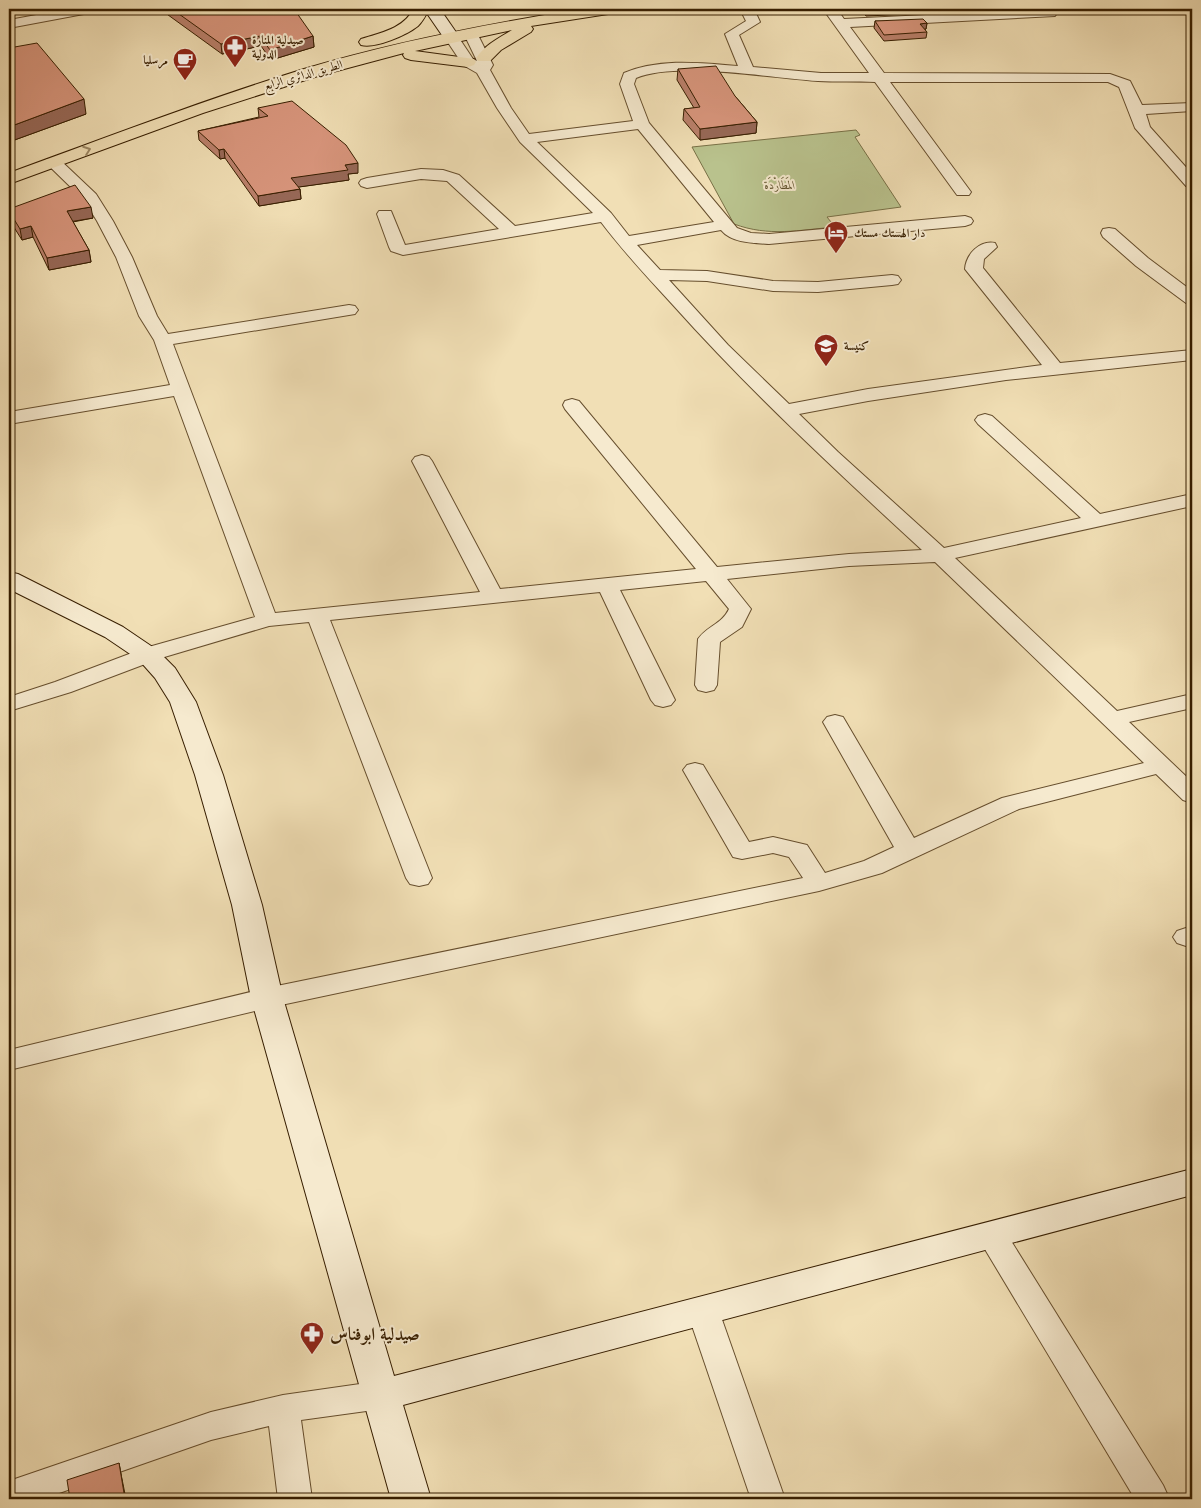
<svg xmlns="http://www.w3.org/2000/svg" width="1201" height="1508" viewBox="0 0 1201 1508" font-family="Cardo,Amiri,serif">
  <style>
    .green { fill: #b9c28d; stroke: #787046 }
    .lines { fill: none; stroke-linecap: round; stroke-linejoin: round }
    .street-casing { stroke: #664e2d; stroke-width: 2 }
    .secondary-casing { stroke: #371e00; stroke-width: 2 }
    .primary-casing { stroke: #371e00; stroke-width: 2 }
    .street { fill: #f6eacf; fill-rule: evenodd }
    .secondary { fill: #f6eacf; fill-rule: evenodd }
    .primary { fill: #f1dfb5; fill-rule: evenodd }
    .wall { fill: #ba806b; stroke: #371e00 }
    .shaded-wall { fill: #976857; stroke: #371e00 }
    .building { fill: #d8957c; stroke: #371e00 }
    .oneway { stroke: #9d8864 }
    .labels { text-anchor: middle; stroke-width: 4; stroke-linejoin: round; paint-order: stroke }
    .far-poi-label { font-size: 12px; font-weight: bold; fill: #371e00; stroke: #f6eacf; text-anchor: start }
    .far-street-label { font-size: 12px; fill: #371e00; stroke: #f6eacf }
    .far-park-label { font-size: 12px; font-style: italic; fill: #5e4f2a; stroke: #f6eacf }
    .near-poi-label { font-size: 18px; font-weight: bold; fill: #371e00; stroke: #f6eacf; text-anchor: start }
  </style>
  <rect width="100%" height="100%" fill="#f1dfb5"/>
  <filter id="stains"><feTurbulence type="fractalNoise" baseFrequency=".004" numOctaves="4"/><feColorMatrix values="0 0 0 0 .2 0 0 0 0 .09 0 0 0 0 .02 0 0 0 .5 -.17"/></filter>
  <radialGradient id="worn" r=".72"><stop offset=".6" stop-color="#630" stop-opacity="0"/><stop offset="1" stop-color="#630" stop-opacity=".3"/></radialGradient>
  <path class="green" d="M856,130L860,135L855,137L901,207L827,217L835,227C799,230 769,237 734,224L692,147Z"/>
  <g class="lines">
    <defs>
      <g id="street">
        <path d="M69,9H96L89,13L9,28V20Z"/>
        <path d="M740,9H754L760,22L739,35L753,67L821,73H869L823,9H837L844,19L1050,9L1055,10L1057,13L1055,16L850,27L884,73L1110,74L1130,81L1142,105L1192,103V111L1146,114L1150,127L1192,174V188L1186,186L1135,128L1119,87L1108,82H890L971,192L969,195H957L875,82C856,81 837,82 818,81C771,78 677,61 636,78L634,84L649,123L737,228L751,233L769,234L965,216L971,218L973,221L971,224L965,226L769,244C753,243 732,243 721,230L637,245L660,270L707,271L773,281L818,282L892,275L898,276L901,280L898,284L892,285L818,292L773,291L707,281L669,280L728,345L789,404L868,389L1042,365L965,269C966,254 980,240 995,243L997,247L984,259L983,268L1060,363L1192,350V360L1006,380L868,401L799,414L838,452L944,548L1081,518L978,424L975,420L978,416L985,414L992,416L1100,514L1192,494V506L955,558L1117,711L1192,694V708L1129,722L1192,782V803L1183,800L1156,774L1019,809L882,873L819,891L267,1008L9,1070V1050L267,988L803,878L789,857L773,853L742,859L733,857L683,770L687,765L695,763L703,765L749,842L773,837L807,845L825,873L864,861L894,847L823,722L827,717L835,715L843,717L914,838L1002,798L1144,763L935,562L849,566L727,579L751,609L742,627L720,642L717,685L714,690L706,692L698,690L695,685L698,639C707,626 722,624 729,609L706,581L620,590L675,700L671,705L663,707L655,705L651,700L600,592L330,620L432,878L428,884L419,886L410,884L406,878L309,622L269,626L161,658L71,692L9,711V697L55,682L145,648L255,617L174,396L9,424V412L170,385L154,340L139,316L116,257L97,221L84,200L45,162L47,159H59L96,194L113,221L132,257L157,316L168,334L349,305L355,306L358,310L355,314L349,315L173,344L275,613L480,592L412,461L415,457L422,455L429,457L432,461L500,589L696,569L565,409L563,405L565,401L572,399L579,401L717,567L849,554L922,550C835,470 751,392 673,305C648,278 623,251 601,222L403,255L391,251L389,247L377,214L379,211H391L405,245L499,229L447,181L421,179L367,188L361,186L359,183L361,180L367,178L421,169L443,170L459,175L515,226L593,213L520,142L497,108L477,73L463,65L445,38L447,35H457L473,59L477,61L464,34L466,31H476L493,65L490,70L511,108L529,134L633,121L620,84L624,73C660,58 700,63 738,66L725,34L746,21ZM638,129L714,222L629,236L611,213L537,142Z"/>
        <path d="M1109,228L1115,229L1148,258L1192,291V304L1186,303L1136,266L1103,237L1101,233L1103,229Z"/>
        <path d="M1192,926V944L1186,946L1177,943L1173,937L1177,931Z"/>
        <path d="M992,1224L1003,1228L1163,1485L1168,1496L1166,1499H1135L977,1236L981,1228Z"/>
        <path d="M703,1298L714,1302L719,1311L785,1499H751L687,1311L692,1302Z"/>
        <path d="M381,1381L393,1385L397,1395L393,1405L381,1409L301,1420L312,1499H278L269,1426L211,1440L42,1499H9V1481L211,1412L283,1395Z"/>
      </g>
      <g id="secondary">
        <path d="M424,9H440L460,38L458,41H446Z"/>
        <path d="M9,572L18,574L123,627L157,650L175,668L196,702L223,775L262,905L283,998L394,1376L1192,1169V1195L403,1405L431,1499H391L251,998L232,905L195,775L170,702L155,678L139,660L105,637L9,589Z"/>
      </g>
      <g id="primary">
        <path d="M413,9H429C426,15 423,21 418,26C407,35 375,49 361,45L359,42L361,39C380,33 405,28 413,9Z"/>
        <path d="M467,9H534L532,12L526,14H475L469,12Z"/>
        <path d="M581,9H616L614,12L608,14L531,26L533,29L531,32L501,50L490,61H478L476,58C485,45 499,38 512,30L415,51L474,59L476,62L474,65L468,67L411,60L405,58L403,55L404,53L318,76L203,113L9,184V173C107,137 204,100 304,69C394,42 488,24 581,9Z"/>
      </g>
    </defs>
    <use href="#street" class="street-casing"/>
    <use href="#secondary" class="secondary-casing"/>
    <use href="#primary" class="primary-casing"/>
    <use href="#street" class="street"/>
    <use href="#secondary" class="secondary"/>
    <use href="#primary" class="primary"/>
  </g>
  <g class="wall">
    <path d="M164,9H201L203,14L313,36L314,47L271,60L261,46L222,54L164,12Z"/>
    <path d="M860,9H912V14L866,16Z"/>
    <path d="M875,21L927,23L926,29L925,30L927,32L926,38L884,41L874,28Z"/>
    <path d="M9,48L86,114L9,142Z"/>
    <path d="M678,69L735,96L757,122L756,133L700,140L683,120L684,109L694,108L677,80Z"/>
    <path d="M258,108L358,173L348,174L349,180L298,187L300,189L301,199L259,206L225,158L220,159L199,140L198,131L259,117Z"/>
    <path d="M9,209L93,218L73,222L89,250L91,262L49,270L33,237L22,240L10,221Z"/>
  </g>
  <g class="shaded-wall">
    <path d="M927,23L926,29L920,30V24Z"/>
    <path d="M260,36L261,46L222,54L221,44Z"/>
    <path d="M313,36L314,47L271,60L270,50Z"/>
    <path d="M84,99L86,114L9,142V127Z"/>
    <path d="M757,122L756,133L700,140V129Z"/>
    <path d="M224,149L225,158L220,159L219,150Z"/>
    <path d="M358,163V173L348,174L349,180L292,188L291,178L345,165Z"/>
    <path d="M300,189L301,199L259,206L258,196Z"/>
    <path d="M91,207L93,218L69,222L67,211Z"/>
    <path d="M31,226L33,237L22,240L20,229Z"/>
    <path d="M89,250L91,262L49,270L47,258Z"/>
    <path d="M119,1463L121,1474L126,1499H125Z"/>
  </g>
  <g class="building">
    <path d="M172,9H201L203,14L275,9H294L313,36L270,50L260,36L221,44Z"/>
    <path d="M923,19L927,23L920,24L927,32L884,35L875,21Z"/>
    <path d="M37,43L84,99L9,127V94L14,92L9,86V48Z"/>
    <path d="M716,66L735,96L757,122L700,129L684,109L700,107L678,69Z"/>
    <path d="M292,101L346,145L358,163L345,165L348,170L291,178L300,189L258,196L224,149L219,150L198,131L268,116L258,108Z"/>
    <path d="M75,185L91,207L67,211L89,250L47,258L31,226L20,229L9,211V209Z"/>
    <path d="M119,1463L125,1499H70L67,1480Z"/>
  </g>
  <defs><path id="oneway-chevron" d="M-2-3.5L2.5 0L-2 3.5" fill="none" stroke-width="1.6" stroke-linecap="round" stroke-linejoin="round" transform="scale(1.25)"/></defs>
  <use class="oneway" href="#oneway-chevron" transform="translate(87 150) rotate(-20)"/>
  <defs>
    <symbol id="pharmacy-pin" viewBox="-11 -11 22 30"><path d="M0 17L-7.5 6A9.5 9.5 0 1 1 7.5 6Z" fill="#8f2418" stroke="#f6eacf"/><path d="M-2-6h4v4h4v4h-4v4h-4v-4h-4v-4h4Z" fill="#fff"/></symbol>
    <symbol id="cafe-pin" viewBox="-11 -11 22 30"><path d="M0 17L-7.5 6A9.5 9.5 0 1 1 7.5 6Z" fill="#8f2418" stroke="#f6eacf"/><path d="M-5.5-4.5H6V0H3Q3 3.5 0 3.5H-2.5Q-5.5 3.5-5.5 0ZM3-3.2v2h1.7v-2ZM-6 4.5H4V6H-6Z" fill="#fff"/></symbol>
    <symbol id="hotel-pin" viewBox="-11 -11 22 30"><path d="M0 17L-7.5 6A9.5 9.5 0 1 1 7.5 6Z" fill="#8f2418" stroke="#f6eacf"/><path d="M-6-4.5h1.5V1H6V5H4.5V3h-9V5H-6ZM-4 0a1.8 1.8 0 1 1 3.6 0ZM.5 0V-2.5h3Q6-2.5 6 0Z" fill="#fff"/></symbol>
    <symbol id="school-pin" viewBox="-11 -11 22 30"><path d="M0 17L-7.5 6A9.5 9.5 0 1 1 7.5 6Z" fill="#8f2418" stroke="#f6eacf"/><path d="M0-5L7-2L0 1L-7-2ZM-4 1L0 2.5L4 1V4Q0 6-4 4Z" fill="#fff"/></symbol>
  </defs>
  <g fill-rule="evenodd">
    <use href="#pharmacy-pin" x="221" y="33" width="28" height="38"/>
    <use href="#cafe-pin" x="171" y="46" width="28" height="38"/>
    <use href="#hotel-pin" x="822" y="219" width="28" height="38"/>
    <use href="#school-pin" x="812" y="332" width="28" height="38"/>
    <use href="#pharmacy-pin" x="298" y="1320" width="28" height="38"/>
  </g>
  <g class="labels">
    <g class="far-poi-label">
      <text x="252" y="44">صيدلية المنارة<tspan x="252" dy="14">الدولية</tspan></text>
      <text x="168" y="64" text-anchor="end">مرسليا</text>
      <text x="854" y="237">دار الهستك مستك</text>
      <text x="844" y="350">كنيسة</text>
    </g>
    <g class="far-street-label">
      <text transform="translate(303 75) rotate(-16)" y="4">الطريق الدائري الرابع</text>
    </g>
    <g class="far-park-label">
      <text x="780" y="189">المَطَارْدَة</text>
    </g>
    <g class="near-poi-label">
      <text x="330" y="1340">صيدلية ابوفناس</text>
    </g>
  </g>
  <rect width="1201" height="1508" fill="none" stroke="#f1dfb5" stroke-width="30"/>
  <rect x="10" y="10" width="1181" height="1488" fill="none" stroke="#371e00" stroke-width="2.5"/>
  <rect x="15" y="15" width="1171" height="1478" fill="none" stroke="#371e00"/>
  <rect width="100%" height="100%" filter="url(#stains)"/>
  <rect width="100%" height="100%" fill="url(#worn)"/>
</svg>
